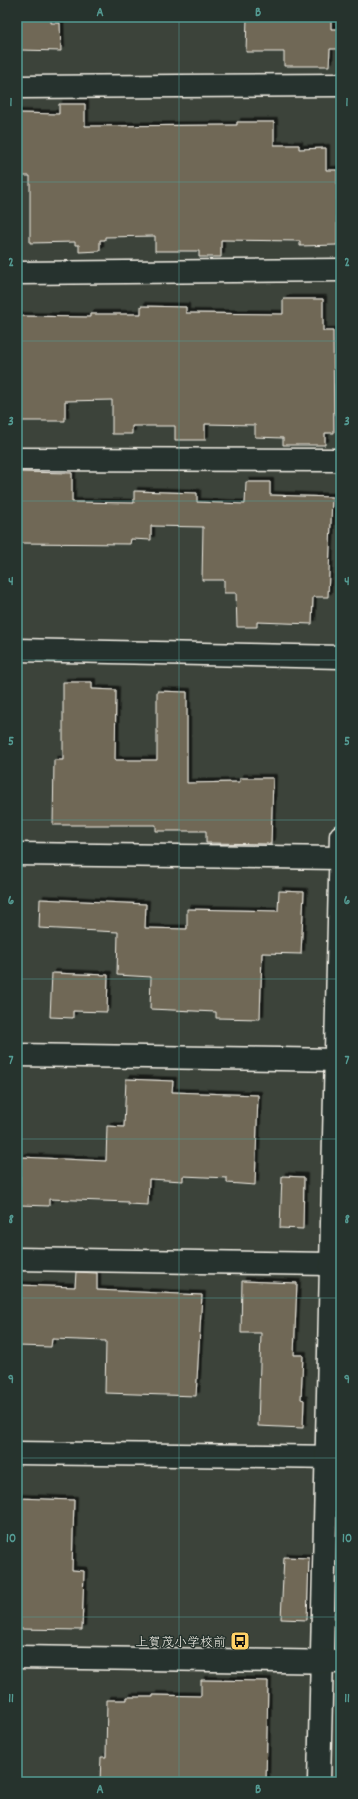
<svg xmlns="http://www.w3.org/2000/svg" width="358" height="1799" viewBox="0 0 358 1799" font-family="Dekko,'Klee One',sans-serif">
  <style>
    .green { fill: #536d53; stroke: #a4af9e }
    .building { fill: #6f6857; stroke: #f4f1e8; filter: url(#shadow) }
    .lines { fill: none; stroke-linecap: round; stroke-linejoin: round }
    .street-casing { stroke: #f4f1e8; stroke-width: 25 }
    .secondary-casing { stroke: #f4f1e8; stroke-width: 25 }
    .street { stroke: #26332d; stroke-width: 22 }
    .secondary { stroke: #26332d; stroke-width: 22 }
    .grid { fill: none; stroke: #549b93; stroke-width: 1; stroke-opacity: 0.55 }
    .labels { text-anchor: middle; stroke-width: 3; stroke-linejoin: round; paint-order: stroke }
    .poi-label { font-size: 13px; fill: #f4f1e8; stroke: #26332d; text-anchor: end }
    .neatline { fill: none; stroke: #549b93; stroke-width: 1.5 }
    .grid-label { font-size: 13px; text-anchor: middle; font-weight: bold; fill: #549b93 }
  </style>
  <defs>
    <filter id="shadow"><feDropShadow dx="3.5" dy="-3.5" stdDeviation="0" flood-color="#0009"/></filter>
  </defs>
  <rect width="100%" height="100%" fill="#3c433a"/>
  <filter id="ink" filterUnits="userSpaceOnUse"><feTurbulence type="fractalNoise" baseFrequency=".025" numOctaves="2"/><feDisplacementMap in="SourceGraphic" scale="8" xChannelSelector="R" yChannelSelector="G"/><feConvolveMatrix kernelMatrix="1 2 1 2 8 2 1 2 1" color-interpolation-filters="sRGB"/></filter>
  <g filter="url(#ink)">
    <path class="green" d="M341,1286V1437L335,1431Z"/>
    <g class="building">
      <path d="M17,17H51V23H60L61,51L20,50V42H17Z"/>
      <path d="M247,17H331V29H341V49H330L329,66H284V52H246Z"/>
      <path d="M59,104H85V126L237,125V122H274V145H299V149L326,148V170H337V245L300,246V241L221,240V257H199V251H155V236L105,237V240H100V251L79,252V245H75V242L30,243V176H17V113L59,114Z"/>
      <path d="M283,299H323V331H333L334,433H325V445H283V438L255,437V425L205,424V440H175V426H132V434H112V400L65,401V421H17V316L90,317V314H141V306L186,307V313L283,314Z"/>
      <path d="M17,472L72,473V502L134,503V491L197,493V502L245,504L246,482H270V495L332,497L328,597H313L312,624L257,622V627H237L236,593H224V580H202L203,527L151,526V540L131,539L130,544L17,543Z"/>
      <path d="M63,682H92V689L116,690L115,760H157V691L187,692V783L240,782V778H273L271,844L206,843V831H156V825H53L54,760H63Z"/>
      <path d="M279,891L304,892L301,954L262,953L260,1019L216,1018V1012L150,1009L151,977L117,975L118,932L39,928L40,899L146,904L145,928L187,929V909L278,911Z"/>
      <path d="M52,973L108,975L107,1012L73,1011V1018L50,1017Z"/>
      <path d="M126,1079L173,1081L172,1092L258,1095L255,1185L227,1183V1178L183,1176V1181L149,1179L148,1205L128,1204V1202L49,1199V1206L19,1205L21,1157L106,1161L107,1126L124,1127Z"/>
      <path d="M282,1176L304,1177L303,1229L280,1228Z"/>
      <path d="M76,1272L97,1273V1290L202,1295L196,1396L105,1393L106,1341L52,1339L51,1347L17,1346V1285L75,1287Z"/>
      <path d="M242,1281L297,1283L294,1355H303L301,1399L304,1400L303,1428L258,1426L261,1333H241Z"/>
      <path d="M17,1498L74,1500L72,1570L84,1571L82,1630L17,1629Z"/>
      <path d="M284,1557L309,1558L307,1620L281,1619Z"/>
      <path d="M201,1680L268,1681L266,1782H100L101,1757H106L107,1700H127V1697H153V1695L201,1696Z"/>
    </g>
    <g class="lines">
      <defs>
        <g id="street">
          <path d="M17,87L341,85"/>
          <path d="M17,273L341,270"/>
          <path d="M17,459L341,460"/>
          <path d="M17,854L341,858"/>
          <path d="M17,1055L341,1060"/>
          <path d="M17,1259L330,1264"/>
          <path d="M17,1453L340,1457"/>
          <path d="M319,1782L341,836"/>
        </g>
        <g id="secondary">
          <path d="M17,650L341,657"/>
          <path d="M17,1657L341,1662"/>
        </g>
      </defs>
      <use href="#street" class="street-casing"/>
      <use href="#secondary" class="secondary-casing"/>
      <use href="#street" class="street"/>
      <use href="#secondary" class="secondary"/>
    </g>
  </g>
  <path class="grid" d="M179,17V1782M17,182H341M17,341H341M17,501H341M17,660H341M17,820H341M17,979H341M17,1139H341M17,1298H341M17,1458H341M17,1617H341"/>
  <defs>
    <symbol id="bus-square" viewBox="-11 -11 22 22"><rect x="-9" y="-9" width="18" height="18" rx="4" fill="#ffd166" stroke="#26332d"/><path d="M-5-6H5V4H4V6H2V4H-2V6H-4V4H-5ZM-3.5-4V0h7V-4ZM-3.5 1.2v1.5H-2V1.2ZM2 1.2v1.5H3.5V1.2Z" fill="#111"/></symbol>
  </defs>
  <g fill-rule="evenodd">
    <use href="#bus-square" x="229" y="1630" width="22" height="22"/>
  </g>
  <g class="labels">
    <g class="poi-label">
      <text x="226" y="1646">上賀茂小学校前</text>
    </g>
  </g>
  <rect width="358" height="1799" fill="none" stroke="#26332d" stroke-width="44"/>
  <rect x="22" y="22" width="314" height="1755" class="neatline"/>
  <g class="grid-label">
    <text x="100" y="16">A</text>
    <text x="258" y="16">B</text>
    <text x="11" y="106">1</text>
    <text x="347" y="106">1</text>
    <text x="11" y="266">2</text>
    <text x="347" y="266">2</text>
    <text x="11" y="425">3</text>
    <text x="347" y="425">3</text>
    <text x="11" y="585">4</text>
    <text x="347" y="585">4</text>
    <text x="11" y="745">5</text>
    <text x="347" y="745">5</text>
    <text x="11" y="904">6</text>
    <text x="347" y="904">6</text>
    <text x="11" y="1064">7</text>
    <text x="347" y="1064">7</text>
    <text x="11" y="1223">8</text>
    <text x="347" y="1223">8</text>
    <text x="11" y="1383">9</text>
    <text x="347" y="1383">9</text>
    <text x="11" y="1542">10</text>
    <text x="347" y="1542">10</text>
    <text x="11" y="1702">11</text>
    <text x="347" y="1702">11</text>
    <text x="100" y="1793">A</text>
    <text x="258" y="1793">B</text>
  </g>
</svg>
